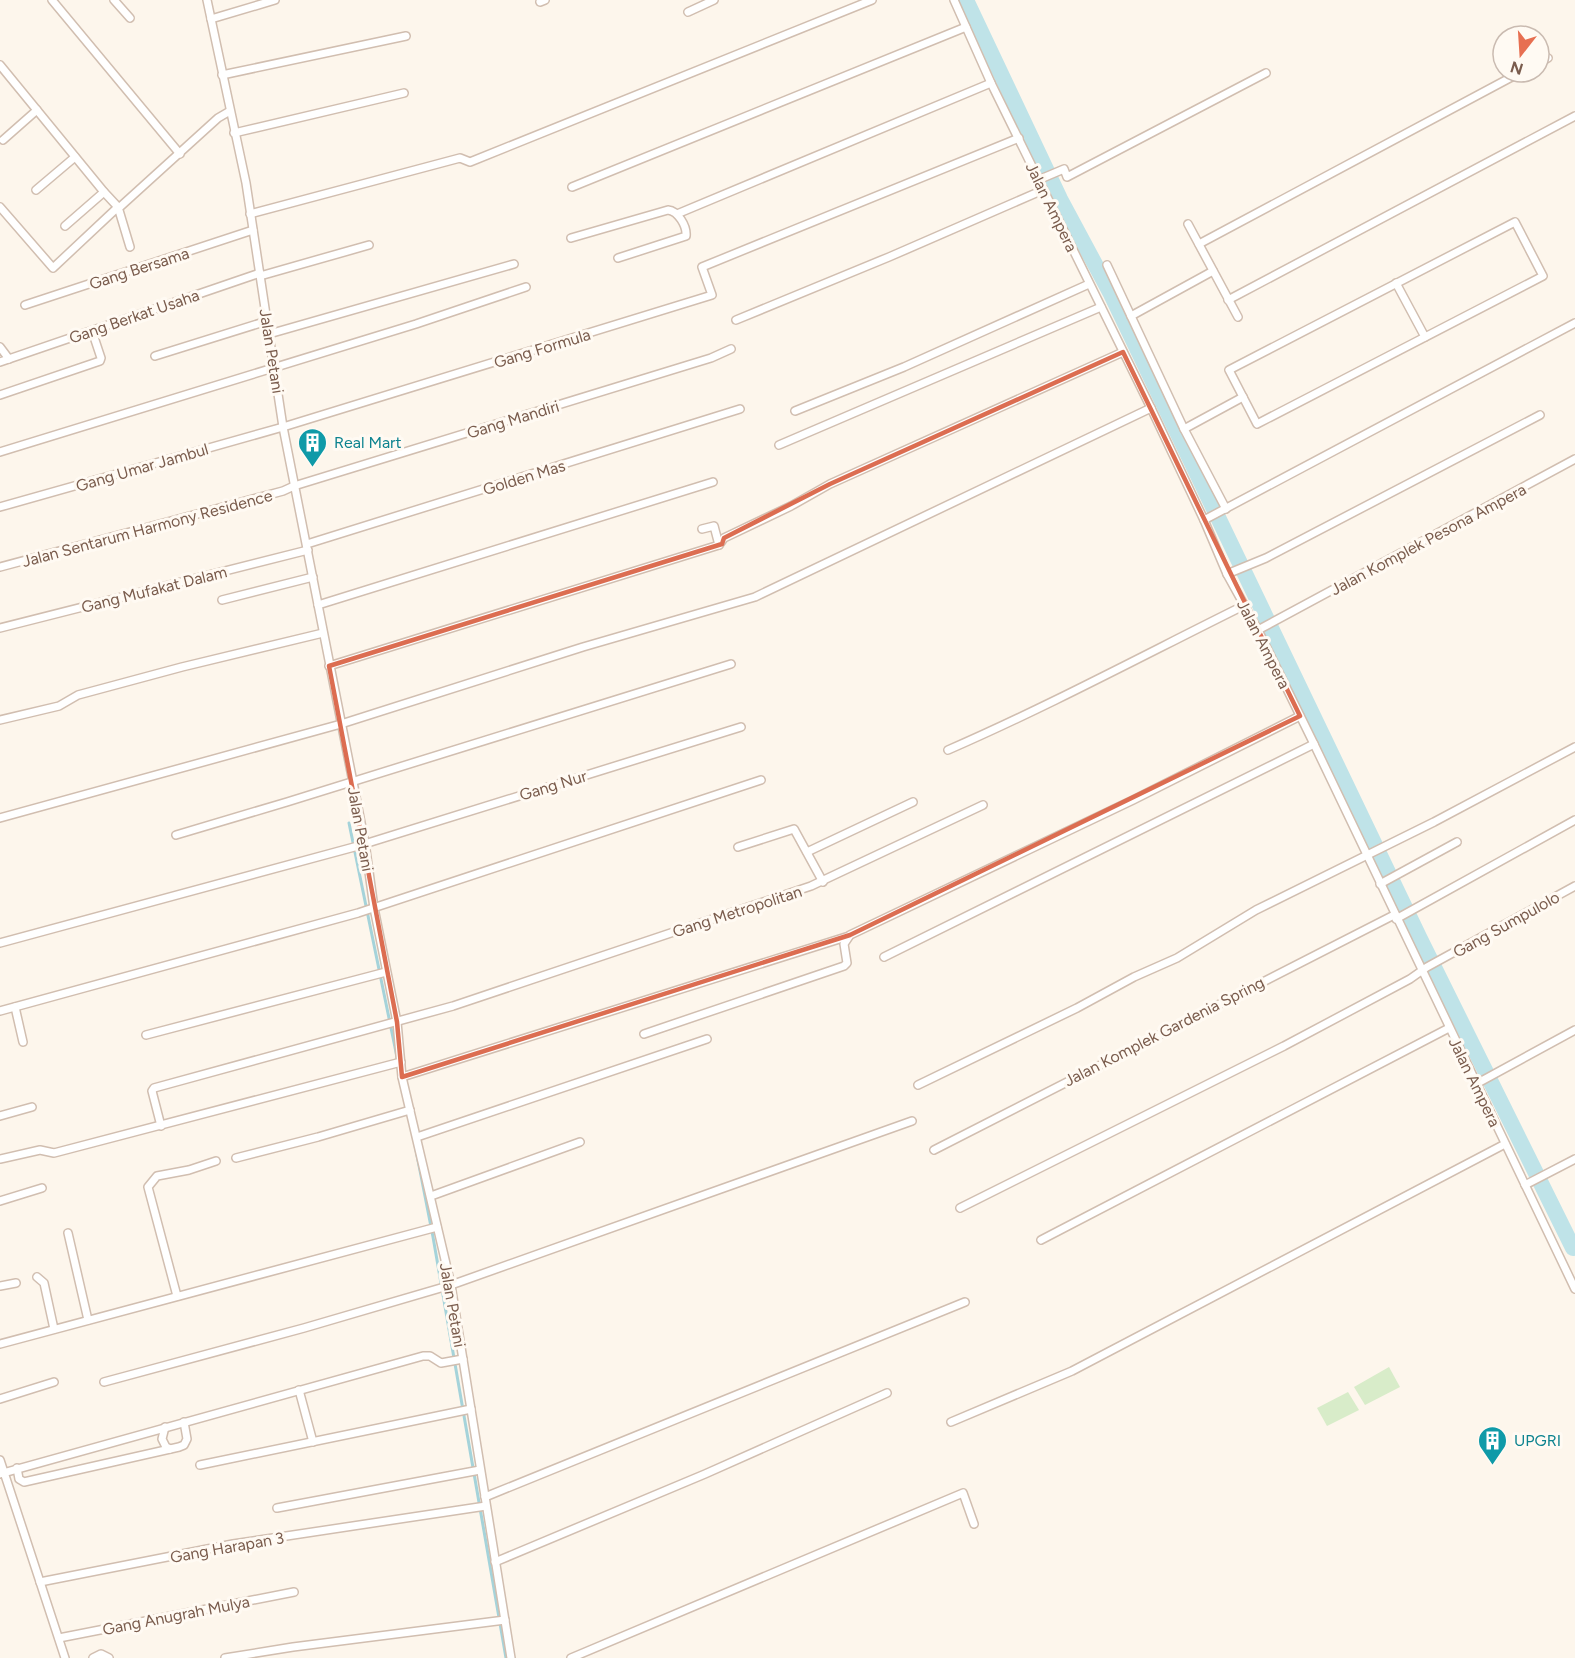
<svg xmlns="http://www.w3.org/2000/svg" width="1575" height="1658" viewBox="0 0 1575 1658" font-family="Figtree,sans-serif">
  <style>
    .green { fill: #d8ecc9 }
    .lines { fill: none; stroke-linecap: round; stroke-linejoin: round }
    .stream { stroke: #a5d3da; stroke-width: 3 }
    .river { stroke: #bfe3e8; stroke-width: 16 }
    .street-casing { stroke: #d1beb0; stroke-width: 10 }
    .street { stroke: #fff; stroke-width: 7 }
    .marked { fill: none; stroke: #dc6d51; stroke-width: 4.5; stroke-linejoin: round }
    .labels { text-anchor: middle; stroke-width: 6; stroke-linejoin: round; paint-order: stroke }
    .street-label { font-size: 16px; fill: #7a5c4d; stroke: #fffaf3 }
    .culture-label { font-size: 16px; fill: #0d838f; stroke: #fffaf3; text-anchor: start }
  </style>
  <rect width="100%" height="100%" fill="#fdf6ec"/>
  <g class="green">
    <path d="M1389,1367L1400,1387L1365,1405L1354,1387Z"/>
    <path d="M1348,1392L1359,1410L1327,1426L1317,1408Z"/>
  </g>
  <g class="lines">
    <g class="stream">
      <path d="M349,823L398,1062"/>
      <path d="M415,1145L433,1237L506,1658"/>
    </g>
    <path class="river" d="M966,0L1060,199L1111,294L1419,937L1573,1248"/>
    <defs>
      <g id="street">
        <path d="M52,0L180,154"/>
        <path d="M114,0L130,18"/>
        <path d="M207,0L246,183L283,427L365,843L374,908L397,1022L402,1077L451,1285L511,1658"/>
        <path d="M954,0L991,83L1151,408L1204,520L1227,574L1258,630L1314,744L1575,1289"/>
        <path d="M540,2L545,0"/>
        <path d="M688,12L714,0"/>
        <path d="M211,19L275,0"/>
        <path d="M1539,63L1548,58"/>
        <path d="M0,65L104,192L118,207L121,206L218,118L230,111"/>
        <path d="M222,75L406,36"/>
        <path d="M234,133L404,93"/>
        <path d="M3,140L37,110"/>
        <path d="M1038,180L1064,169L1067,177L1266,73"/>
        <path d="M572,187L966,27"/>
        <path d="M36,190L75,157"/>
        <path d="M0,207L53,268L118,207L130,247"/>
        <path d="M250,214L460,158L470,162L872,0"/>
        <path d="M677,214L991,83"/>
        <path d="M1515,222L1543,276L1257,424L1229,370Z"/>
        <path d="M1188,224L1238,317"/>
        <path d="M65,226L104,192"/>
        <path d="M571,238L668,210C678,211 687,226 686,236L618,258"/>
        <path d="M1199,244L1521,72"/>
        <path d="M1107,265L1184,429"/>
        <path d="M260,276L369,245"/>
        <path d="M1396,283L1425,337"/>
        <path d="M1228,300L1575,116"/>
        <path d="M25,305L253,230"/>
        <path d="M1131,316L1213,271"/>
        <path d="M736,320L889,257L1043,190"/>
        <path d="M269,334L514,264"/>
        <path d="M0,347L9,359"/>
        <path d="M155,356L267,321"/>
        <path d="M0,362L260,273"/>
        <path d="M0,395L100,361L101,358L92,331"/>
        <path d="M795,411L904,367L1089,284"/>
        <path d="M779,445L1101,307"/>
        <path d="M0,452L416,324L526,287"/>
        <path d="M0,507L283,427L712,295L702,267L1019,138"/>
        <path d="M1226,509L1184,429L1243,397"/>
        <path d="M1204,520L1575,323"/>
        <path d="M702,529L714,526L719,545"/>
        <path d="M307,544L740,409"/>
        <path d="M0,567L283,491L294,486L711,358L731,349"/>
        <path d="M1227,574L1266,558L1540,415"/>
        <path d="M222,600L313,577"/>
        <path d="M318,605L713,482"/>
        <path d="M0,628L308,550"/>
        <path d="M1258,630L1575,459"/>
        <path d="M329,666L719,545L724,538L791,506L830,484L1123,352"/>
        <path d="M0,720L59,706L78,695L182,667L323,633"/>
        <path d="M948,750C1049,706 1146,654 1245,605"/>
        <path d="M0,818L341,724L583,647L755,597L1151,408"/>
        <path d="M176,835L287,802L731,664"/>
        <path d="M738,847L794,829L823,882"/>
        <path d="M807,852L913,802"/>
        <path d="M1380,884L1457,842"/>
        <path d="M1396,919L1575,820"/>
        <path d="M0,943L358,846L741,727"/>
        <path d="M884,957L1314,744"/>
        <path d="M15,1007L23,1042"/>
        <path d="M0,1011L358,913L761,780"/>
        <path d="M644,1034L844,966L847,963L844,944L850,935L1133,800L1300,716"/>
        <path d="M146,1035L386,972"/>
        <path d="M402,1077L849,936"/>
        <path d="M1476,1084L1575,1030"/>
        <path d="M918,1085L1077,1008L1134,977L1177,958L1256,910L1434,822L1575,747"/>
        <path d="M0,1116L32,1107"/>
        <path d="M161,1126L152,1091L154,1088L453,1006L811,886L983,805"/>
        <path d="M417,1137L707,1039"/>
        <path d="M934,1150L1394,915"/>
        <path d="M236,1158L318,1137L410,1110"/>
        <path d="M0,1159L40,1150L54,1153L401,1062"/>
        <path d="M1525,1185L1575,1159"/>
        <path d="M431,1196L580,1142"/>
        <path d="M0,1201L42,1188"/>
        <path d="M960,1208L1284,1046L1410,979L1427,967L1575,886"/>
        <path d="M68,1233L88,1320"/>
        <path d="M1041,1240L1449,1028"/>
        <path d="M37,1277L44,1283L54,1329"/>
        <path d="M0,1286L16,1283"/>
        <path d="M177,1296L148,1187L157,1176L189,1170L216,1161"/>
        <path d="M0,1344L437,1227"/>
        <path d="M104,1382L304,1328L451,1285L912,1121"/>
        <path d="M299,1390L313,1442"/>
        <path d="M0,1399L54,1382"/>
        <path d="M951,1422L1072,1371L1505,1144"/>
        <path d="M165,1427L162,1439L166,1447L170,1449"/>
        <path d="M0,1460L65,1658"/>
        <path d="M200,1465L471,1409"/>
        <path d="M17,1468L19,1479L24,1482L179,1447L184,1445L187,1439L184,1422"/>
        <path d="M0,1474L423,1356H430L441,1363L463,1359"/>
        <path d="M485,1497L965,1302"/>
        <path d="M277,1508L480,1470"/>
        <path d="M495,1562L705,1474L887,1393"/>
        <path d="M40,1582L233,1544L486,1506"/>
        <path d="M59,1638L294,1592"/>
        <path d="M93,1658L101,1654L109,1658"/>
        <path d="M225,1658L293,1647L505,1620"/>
        <path d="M571,1658L963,1493L974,1524"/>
      </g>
    </defs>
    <use href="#street" class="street-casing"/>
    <use href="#street" class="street"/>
  </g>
  <path class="marked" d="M1123,352L1300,716L850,935L402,1077L397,1022L329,666L722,544L724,538L830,484Z"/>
  <defs>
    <symbol id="building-pin" viewBox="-11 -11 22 30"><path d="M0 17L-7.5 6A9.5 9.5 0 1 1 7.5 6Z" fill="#0f9aa8" stroke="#fffaf3"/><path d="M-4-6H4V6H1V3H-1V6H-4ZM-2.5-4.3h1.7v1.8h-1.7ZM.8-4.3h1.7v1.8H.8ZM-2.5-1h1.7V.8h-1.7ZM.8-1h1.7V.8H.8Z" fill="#fff"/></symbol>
  </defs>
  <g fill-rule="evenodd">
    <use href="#building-pin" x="296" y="426" width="33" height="45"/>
    <use href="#building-pin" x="1476" y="1424" width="33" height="45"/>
  </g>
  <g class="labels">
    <g class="street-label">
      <text transform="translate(1052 207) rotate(64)" y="6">Jalan Ampera</text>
      <text transform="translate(139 268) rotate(-18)" y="6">Gang Bersama</text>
      <text transform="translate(134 316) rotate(-19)" y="6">Gang Berkat Usaha</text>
      <text transform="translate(542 348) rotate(-17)" y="6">Gang Formula</text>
      <text transform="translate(272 351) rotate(81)" y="6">Jalan Petani</text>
      <text transform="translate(513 419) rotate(-17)" y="6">Gang Mandiri</text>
      <text transform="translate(142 467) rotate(-16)" y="6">Gang Umar Jambul</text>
      <text transform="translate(524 477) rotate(-17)" y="6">Golden Mas</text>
      <text transform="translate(147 528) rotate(-15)" y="6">Jalan Sentarum Harmony Residence</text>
      <text transform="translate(1428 539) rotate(-28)" y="6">Jalan Komplek Pesona Ampera</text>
      <text transform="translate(154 589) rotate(-14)" y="6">Gang Mufakat Dalam</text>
      <text transform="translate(1264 644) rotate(63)" y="6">Jalan Ampera</text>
      <text transform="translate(553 785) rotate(-17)" y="6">Gang Nur</text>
      <text transform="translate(361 829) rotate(80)" y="6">Jalan Petani</text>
      <text transform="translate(737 911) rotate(-18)" y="6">Gang Metropolitan</text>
      <text transform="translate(1506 924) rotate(-29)" y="6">Gang Sumpulolo</text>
      <text transform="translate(1164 1031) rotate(-27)" y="6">Jalan Komplek Gardenia Spring</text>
      <text transform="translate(1475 1082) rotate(64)" y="6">Jalan Ampera</text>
      <text transform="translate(453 1305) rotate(80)" y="6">Jalan Petani</text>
      <text transform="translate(227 1547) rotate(-10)" y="6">Gang Harapan 3</text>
      <text transform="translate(176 1615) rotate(-11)" y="6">Gang Anugrah Mulya</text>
    </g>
    <g class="culture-label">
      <text x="334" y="448">Real Mart</text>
      <text x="1514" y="1446">UPGRI</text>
    </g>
  </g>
  <g transform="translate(1521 54) rotate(197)"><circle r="28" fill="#fffaf3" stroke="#cabbb1" stroke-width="1.5"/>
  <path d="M0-4.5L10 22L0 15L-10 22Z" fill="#e76f51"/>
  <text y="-9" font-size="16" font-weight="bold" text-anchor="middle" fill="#7a5c4d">N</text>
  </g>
</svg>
